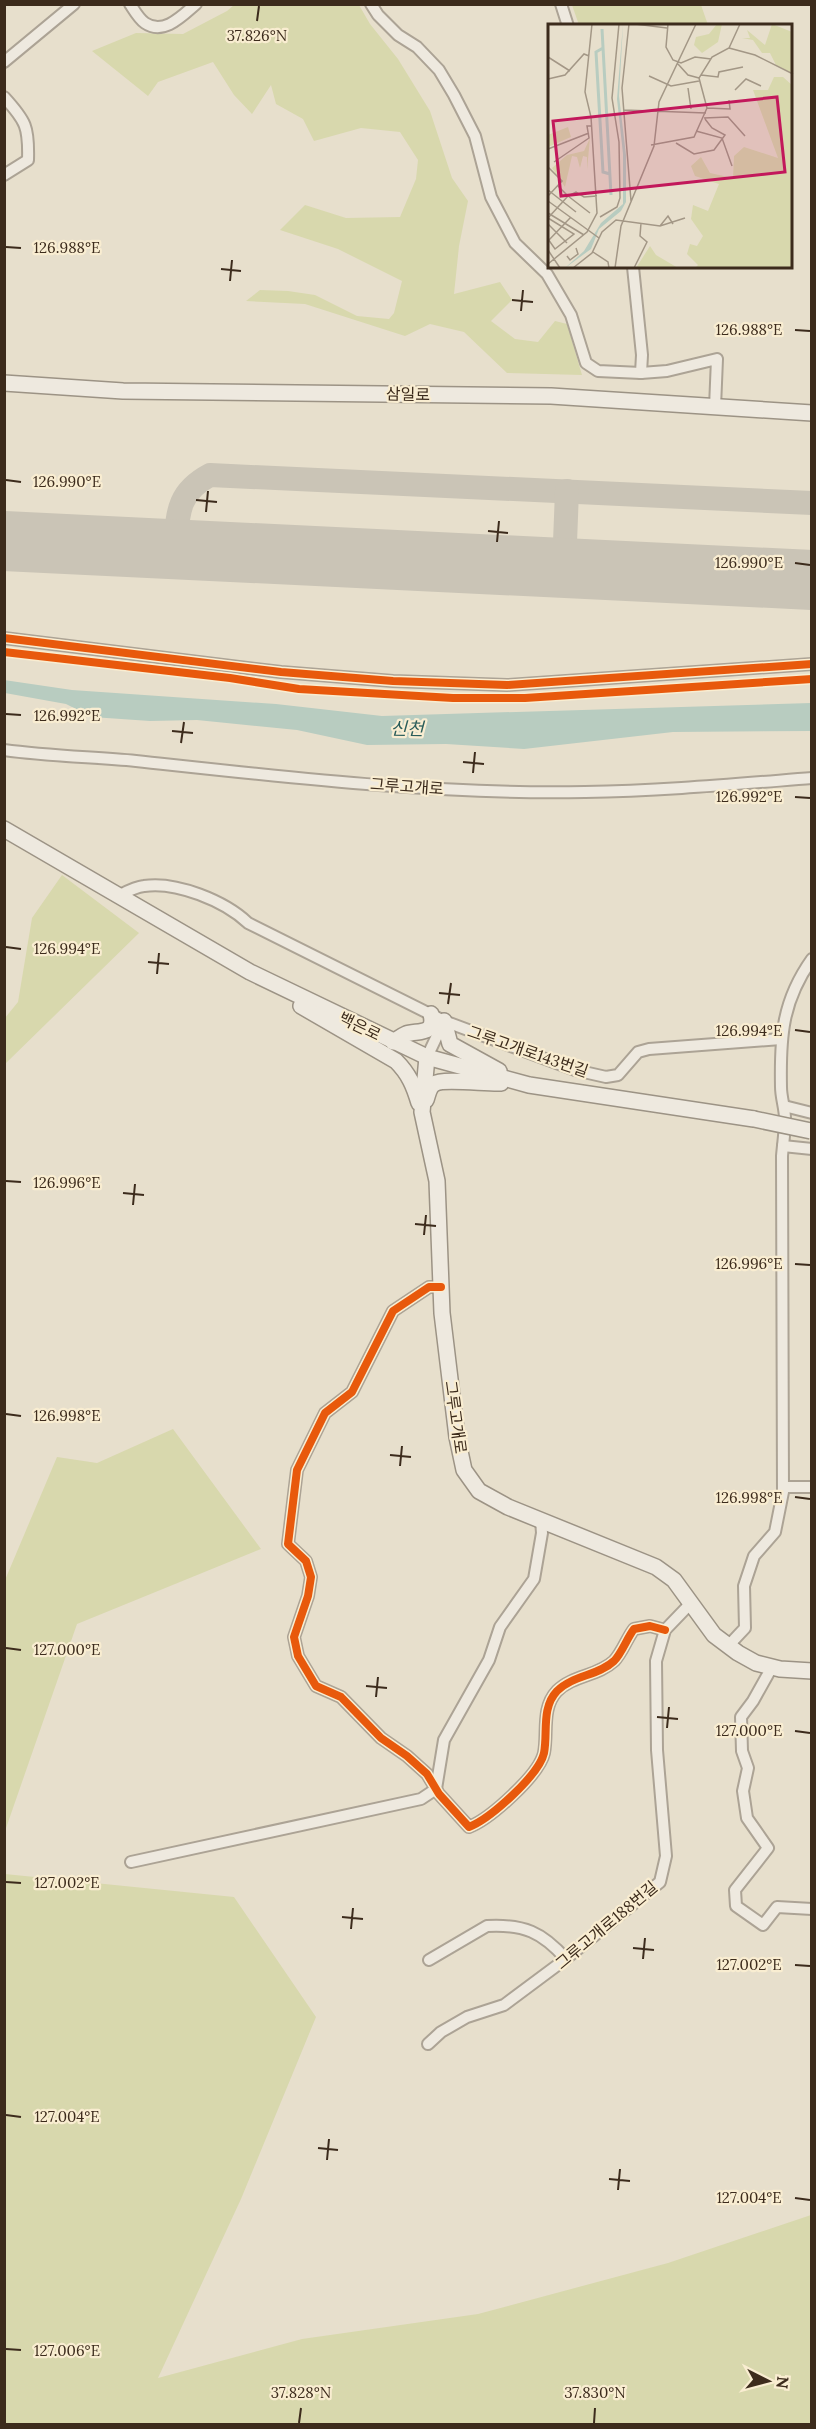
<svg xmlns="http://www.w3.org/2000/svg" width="816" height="2429" viewBox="0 0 816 2429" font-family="Lora,'Noto Sans KR',serif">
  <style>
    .green { fill: #d8d8ad }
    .water { fill: #b8ccc0 }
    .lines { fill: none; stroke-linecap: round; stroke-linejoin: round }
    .taxiway { stroke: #cac4b6; stroke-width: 24 }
    .runway { stroke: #cac4b6; stroke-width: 60 }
    .street-casing { stroke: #aca395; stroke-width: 14 }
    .secondary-casing { stroke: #9c9385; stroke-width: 18 }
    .street { stroke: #eee9df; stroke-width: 10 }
    .secondary { stroke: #eee9df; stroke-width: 15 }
    .secondary-bridge-casing { stroke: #9c9385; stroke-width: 18; stroke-linecap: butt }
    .secondary-bridge { stroke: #eee9df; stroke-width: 15 }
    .cycleway-casing { stroke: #f9edd1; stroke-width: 11 }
    .cycleway { stroke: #e8590c; stroke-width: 8 }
    .ticks { fill: none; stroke: #3c2b1c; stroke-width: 2 }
    .labels { text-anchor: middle; stroke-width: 4.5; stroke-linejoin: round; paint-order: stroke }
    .street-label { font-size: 16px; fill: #3c2b1c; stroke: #f9edd1 }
    .water-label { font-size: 18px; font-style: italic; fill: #2a5d5a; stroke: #f9edd1 }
    .inset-river { fill: none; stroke: #b8ccc0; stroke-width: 3 }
    .inset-road { fill: none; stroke: #a39786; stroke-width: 1.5 }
    .view { fill: #c2185b; fill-opacity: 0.15; stroke: #c2185b; stroke-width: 3 }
    .inset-edge { fill: none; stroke: #3c2b1c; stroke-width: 3 }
    .ticks-label { font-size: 15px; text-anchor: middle; fill: #3c2b1c; stroke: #f9edd1; stroke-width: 4.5; stroke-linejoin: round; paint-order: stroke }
  </style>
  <rect width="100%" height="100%" fill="#e7dfcc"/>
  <g class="green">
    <path d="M234,5H359L370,24L398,59L430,111L452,178L468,201L459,246L454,294L500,282L512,300L491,321L515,339L538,342L555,321L567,324L582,375L507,373L464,332L430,324L405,336L305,304L246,301L260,290L288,291L315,295L357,316L389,319L394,313L402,281L338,249L280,230L305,205L346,218L400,217L416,179L418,160L400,132L361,128L314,141L303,119L276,104L271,85L252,114L234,95L213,62L158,82L148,96L92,51L136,33L183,34L227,11Z"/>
    <path d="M572,5H701L708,25H579Z"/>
    <path d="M62,875L139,933L5,1064V1018L18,1002L32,918Z"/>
    <path d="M173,1429L261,1549L77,1624L5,1831V1580L57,1457L97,1463Z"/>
    <path d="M5,1874L234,1897L316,2017L241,2199L158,2378L302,2339L478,2314L668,2263L811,2215V2424H5Z"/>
  </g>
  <path class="water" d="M4,680L72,690L276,704L382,716L811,703V731L673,732L524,749L446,744L367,745L297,730L197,720L150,721L92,717L66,704L5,693Z"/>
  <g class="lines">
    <g class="taxiway">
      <path d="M175,549C178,515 176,493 210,475L812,503"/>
      <path d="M564,568L567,491"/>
    </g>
    <path class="runway" d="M4,541L812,580"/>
    <defs>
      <g id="street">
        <path d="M130,4C134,10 139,19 145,23C164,36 183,15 196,4"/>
        <path d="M371,4L378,15L398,35L417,47L439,70L454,95L475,136L491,197L515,243L547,274L571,315L586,363L598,371L641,373L667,371L717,359L715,407"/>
        <path d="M561,4L568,26"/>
        <path d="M4,62L74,4"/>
        <path d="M4,97C26,121 29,127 28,160L4,175"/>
        <path d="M633,267L642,355L641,373"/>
        <path d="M4,638L281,672L393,681L507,685L812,664"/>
        <path d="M4,750C48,756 92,757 136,761C285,777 435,795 585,792C660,791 736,784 812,778"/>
        <path d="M118,896C126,892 135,887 144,886C176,881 225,901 248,923L444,1021L575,1070L606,1077L618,1075L638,1052L649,1049L781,1039"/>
        <path d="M427,1057L444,1021"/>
        <path d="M784,1106L812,1113"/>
        <path d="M783,1146L812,1149"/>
        <path d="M441,1287H429L393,1311L352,1392L325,1413L297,1470L288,1544L306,1561L311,1577L308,1596L294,1637L298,1656L316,1686L341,1697L381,1738L407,1756L427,1774L439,1794L469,1827C490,1819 539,1775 544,1753C548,1733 541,1708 557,1691C573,1675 598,1676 614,1661C622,1653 627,1638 634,1629L650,1626L665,1630"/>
        <path d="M783,1487H812"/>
        <path d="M729,1645L745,1628L744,1586L754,1556L775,1532L783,1492L782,1156C783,1144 785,1131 785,1119C785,1108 781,1098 781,1087C780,1037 782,1001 812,959"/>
        <path d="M772,1667L753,1701L741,1717L742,1751L748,1768L743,1791L747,1818L768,1848L735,1890L736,1906L763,1925L777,1907L812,1909"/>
        <path d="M131,1862L421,1799L436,1789L444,1740L489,1660L500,1627L534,1579L542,1533L541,1520"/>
        <path d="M429,1960L487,1926C524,1924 542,1932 566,1959"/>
        <path d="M428,2044L441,2032L467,2017L504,2005L563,1961L660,1882L666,1856L657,1750L656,1661L665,1630L690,1604"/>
      </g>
      <g id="secondary">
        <path d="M4,383L123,391L551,396L812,413"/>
        <path d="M4,829L250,972L427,1057L529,1085L754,1119"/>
        <path d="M301,1006L396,1061C409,1074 414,1086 419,1103"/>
        <path d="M444,1021L450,1044L499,1071"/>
        <path d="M393,1042C397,1040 401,1036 406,1034C417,1030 436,1036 431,1014"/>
        <path d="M427,1057L422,1112L437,1181L442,1313L457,1437L464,1470L479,1491L508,1507L656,1567L674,1580L714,1635L738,1653L756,1663L780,1669L812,1671"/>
        <path d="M426,1100C428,1094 429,1087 434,1084C443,1078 487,1084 501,1083"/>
      </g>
    </defs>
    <use href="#street" class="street-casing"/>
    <use href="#secondary" class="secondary-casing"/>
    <use href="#street" class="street"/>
    <use href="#secondary" class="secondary"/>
    <defs>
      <path id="secondary-bridge" d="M754,1119L811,1131"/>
    </defs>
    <use href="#secondary-bridge" class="secondary-bridge-casing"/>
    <use href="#secondary-bridge" class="secondary-bridge"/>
    <defs>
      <g id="cycleway">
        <path d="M4,638L281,672L393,681L507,685L812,664"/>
        <path d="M4,652L230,678L299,689L453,698H525L812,679"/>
        <path d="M441,1287H429L393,1311L352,1392L325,1413L297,1470L288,1544L306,1561L311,1577L308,1596L294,1637L298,1656L316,1686L341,1697L381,1738L407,1756L427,1774L439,1794L469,1827C490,1819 539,1775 544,1753C548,1733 541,1708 557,1691C573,1675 598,1676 614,1661C622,1653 627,1638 634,1629L650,1626L665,1630"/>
      </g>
    </defs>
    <use href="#cycleway" class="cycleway-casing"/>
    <use href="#cycleway" class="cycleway"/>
  </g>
  <path class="ticks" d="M257,21L259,6M6,247L21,248M221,269L241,271M230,281L232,260M512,300L533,302M521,311L523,290M795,330L810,331M6,480L21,482M196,500L217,502M206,512L208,491M488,531L508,533M497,542L499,521M795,563L810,565M6,714L21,715M172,731L193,733M181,743L184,722M463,762L484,764M473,773L475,752M795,797L810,798M6,947L21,949M148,962L169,964M157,974L159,953M439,993L460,995M448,1004L451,983M795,1030L810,1032M6,1181L21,1182M123,1193L144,1195M133,1205L135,1184M415,1224L436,1226M424,1235L426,1215M795,1264L810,1265M6,1414L21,1416M390,1455L411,1457M400,1466L402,1446M795,1497L810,1499M6,1648L21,1650M366,1686L387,1688M376,1697L378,1677M657,1717L678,1719M667,1728L669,1707M795,1731L810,1733M6,1882L21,1883M342,1917L363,1919M351,1929L353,1908M633,1948L654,1950M643,1959L645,1938M795,1965L810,1966M6,2115L21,2117M318,2148L338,2150M327,2160L329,2139M609,2179L630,2181M618,2190L620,2169M795,2198L810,2200M6,2349L21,2350M299,2423L301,2408M594,2423L595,2408"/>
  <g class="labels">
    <g class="street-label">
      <text transform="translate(408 394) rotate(1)" y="6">삼일로</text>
      <text transform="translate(407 786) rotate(4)" y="6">그루고개로</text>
      <text transform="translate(360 1026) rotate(26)" y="6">백은로</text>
      <text transform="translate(528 1051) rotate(19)" y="6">그루고개로143번길</text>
      <text transform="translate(456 1417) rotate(82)" y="6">그루고개로</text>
      <text transform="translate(606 1925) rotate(-40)" y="6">그루고개로188번길</text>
    </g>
    <g class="water-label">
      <text transform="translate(407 729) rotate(1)" y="6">신천</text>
    </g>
  </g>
  <g transform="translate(548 24)">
    <rect width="244" height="244" fill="#e7dfcc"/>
    <path d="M169,0H174L170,18L154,29L146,21L148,13L161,10ZM224,0L244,8V49L228,41L222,29H214L205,16L194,14H202L199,6L217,21ZM226,53H235L245,62L244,244H147L150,241L139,230L142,220L149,222L155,212L143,195L145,181L160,187L171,160L147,152L143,142L153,133L162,149L185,154L186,132L196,123L230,134L205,66H220ZM20,103L23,113L0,123V111ZM42,114L39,146V133L35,132L32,144L29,133L24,132L17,163L4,144L19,131L36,127ZM102,222L108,231L130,244H88Z" fill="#d8d8ad"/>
    <path d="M75,0L71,72L78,131V178L73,187L51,205L43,225L17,244L36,227L53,199L75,180V130L69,75Z" fill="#b8ccc0"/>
    <path class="inset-river" d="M54,5L63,171M55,24L48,28L55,148L62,150"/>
    <path class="inset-road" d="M81,0L74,64L83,177M87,0L119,4M120,0L118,23L125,36L133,39L147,33L163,35M181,24L207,31L245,50M0,33L22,47M130,40L140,51L151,54M153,51L170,53L171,48L195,43M101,52L123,62L151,57M0,55L17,51L36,30L41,32M140,64L143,85M187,66L198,55L213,62M159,84L182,85L181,76M76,86L158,89M156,94L180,93L197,112M148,107L174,114L184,142M128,119L146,130L166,126L177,111L164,104L157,95M103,121L146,113L159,84L151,54L164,33L181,24L192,0M0,125L41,109M6,138L41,114L39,102H44M0,143L14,157L0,172M0,166L28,188M0,177L51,214M0,189L36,211M42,189L20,172L28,168L36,173L49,172M52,193L69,183L72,174L71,118L64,74L71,0M0,194L26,210L7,225L0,215M0,194L20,172L10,162M0,200L19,219M112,202L120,192L125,200M0,217L23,193M0,226L12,244M45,228L60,238L61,244M19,232L22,236L30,230L28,224M0,240L39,208L49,189L43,93L37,68L44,0M25,244L44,229L54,208L68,196L112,202L137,194M67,244L73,202L106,122L111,78L148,0M86,244L99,218L92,212L93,199"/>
    <path class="view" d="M229,73L237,148L13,172L5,97Z"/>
    <rect width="244" height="244" class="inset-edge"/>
  </g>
  <g class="ticks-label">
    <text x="257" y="41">37.826°N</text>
    <text x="67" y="253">126.988°E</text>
    <text x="749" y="335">126.988°E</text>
    <text x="67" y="487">126.990°E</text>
    <text x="749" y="568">126.990°E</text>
    <text x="67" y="721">126.992°E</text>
    <text x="749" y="802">126.992°E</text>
    <text x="67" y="954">126.994°E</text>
    <text x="749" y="1036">126.994°E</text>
    <text x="67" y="1188">126.996°E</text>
    <text x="749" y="1269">126.996°E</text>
    <text x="67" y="1421">126.998°E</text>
    <text x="749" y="1503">126.998°E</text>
    <text x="67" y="1655">127.000°E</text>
    <text x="749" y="1736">127.000°E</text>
    <text x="67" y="1888">127.002°E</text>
    <text x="749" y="1970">127.002°E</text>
    <text x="67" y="2122">127.004°E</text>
    <text x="749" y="2203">127.004°E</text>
    <text x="67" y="2356">127.006°E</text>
    <text x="301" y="2398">37.828°N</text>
    <text x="595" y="2398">37.830°N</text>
  </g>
  <rect width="816" height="2429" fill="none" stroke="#3c2b1c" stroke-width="12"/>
  <g transform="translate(768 2381) rotate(96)" stroke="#f9edd1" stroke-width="4.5" paint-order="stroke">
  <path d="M0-4.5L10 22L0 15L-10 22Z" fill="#3c2b1c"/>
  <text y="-9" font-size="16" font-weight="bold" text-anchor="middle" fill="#3c2b1c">N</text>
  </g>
</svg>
